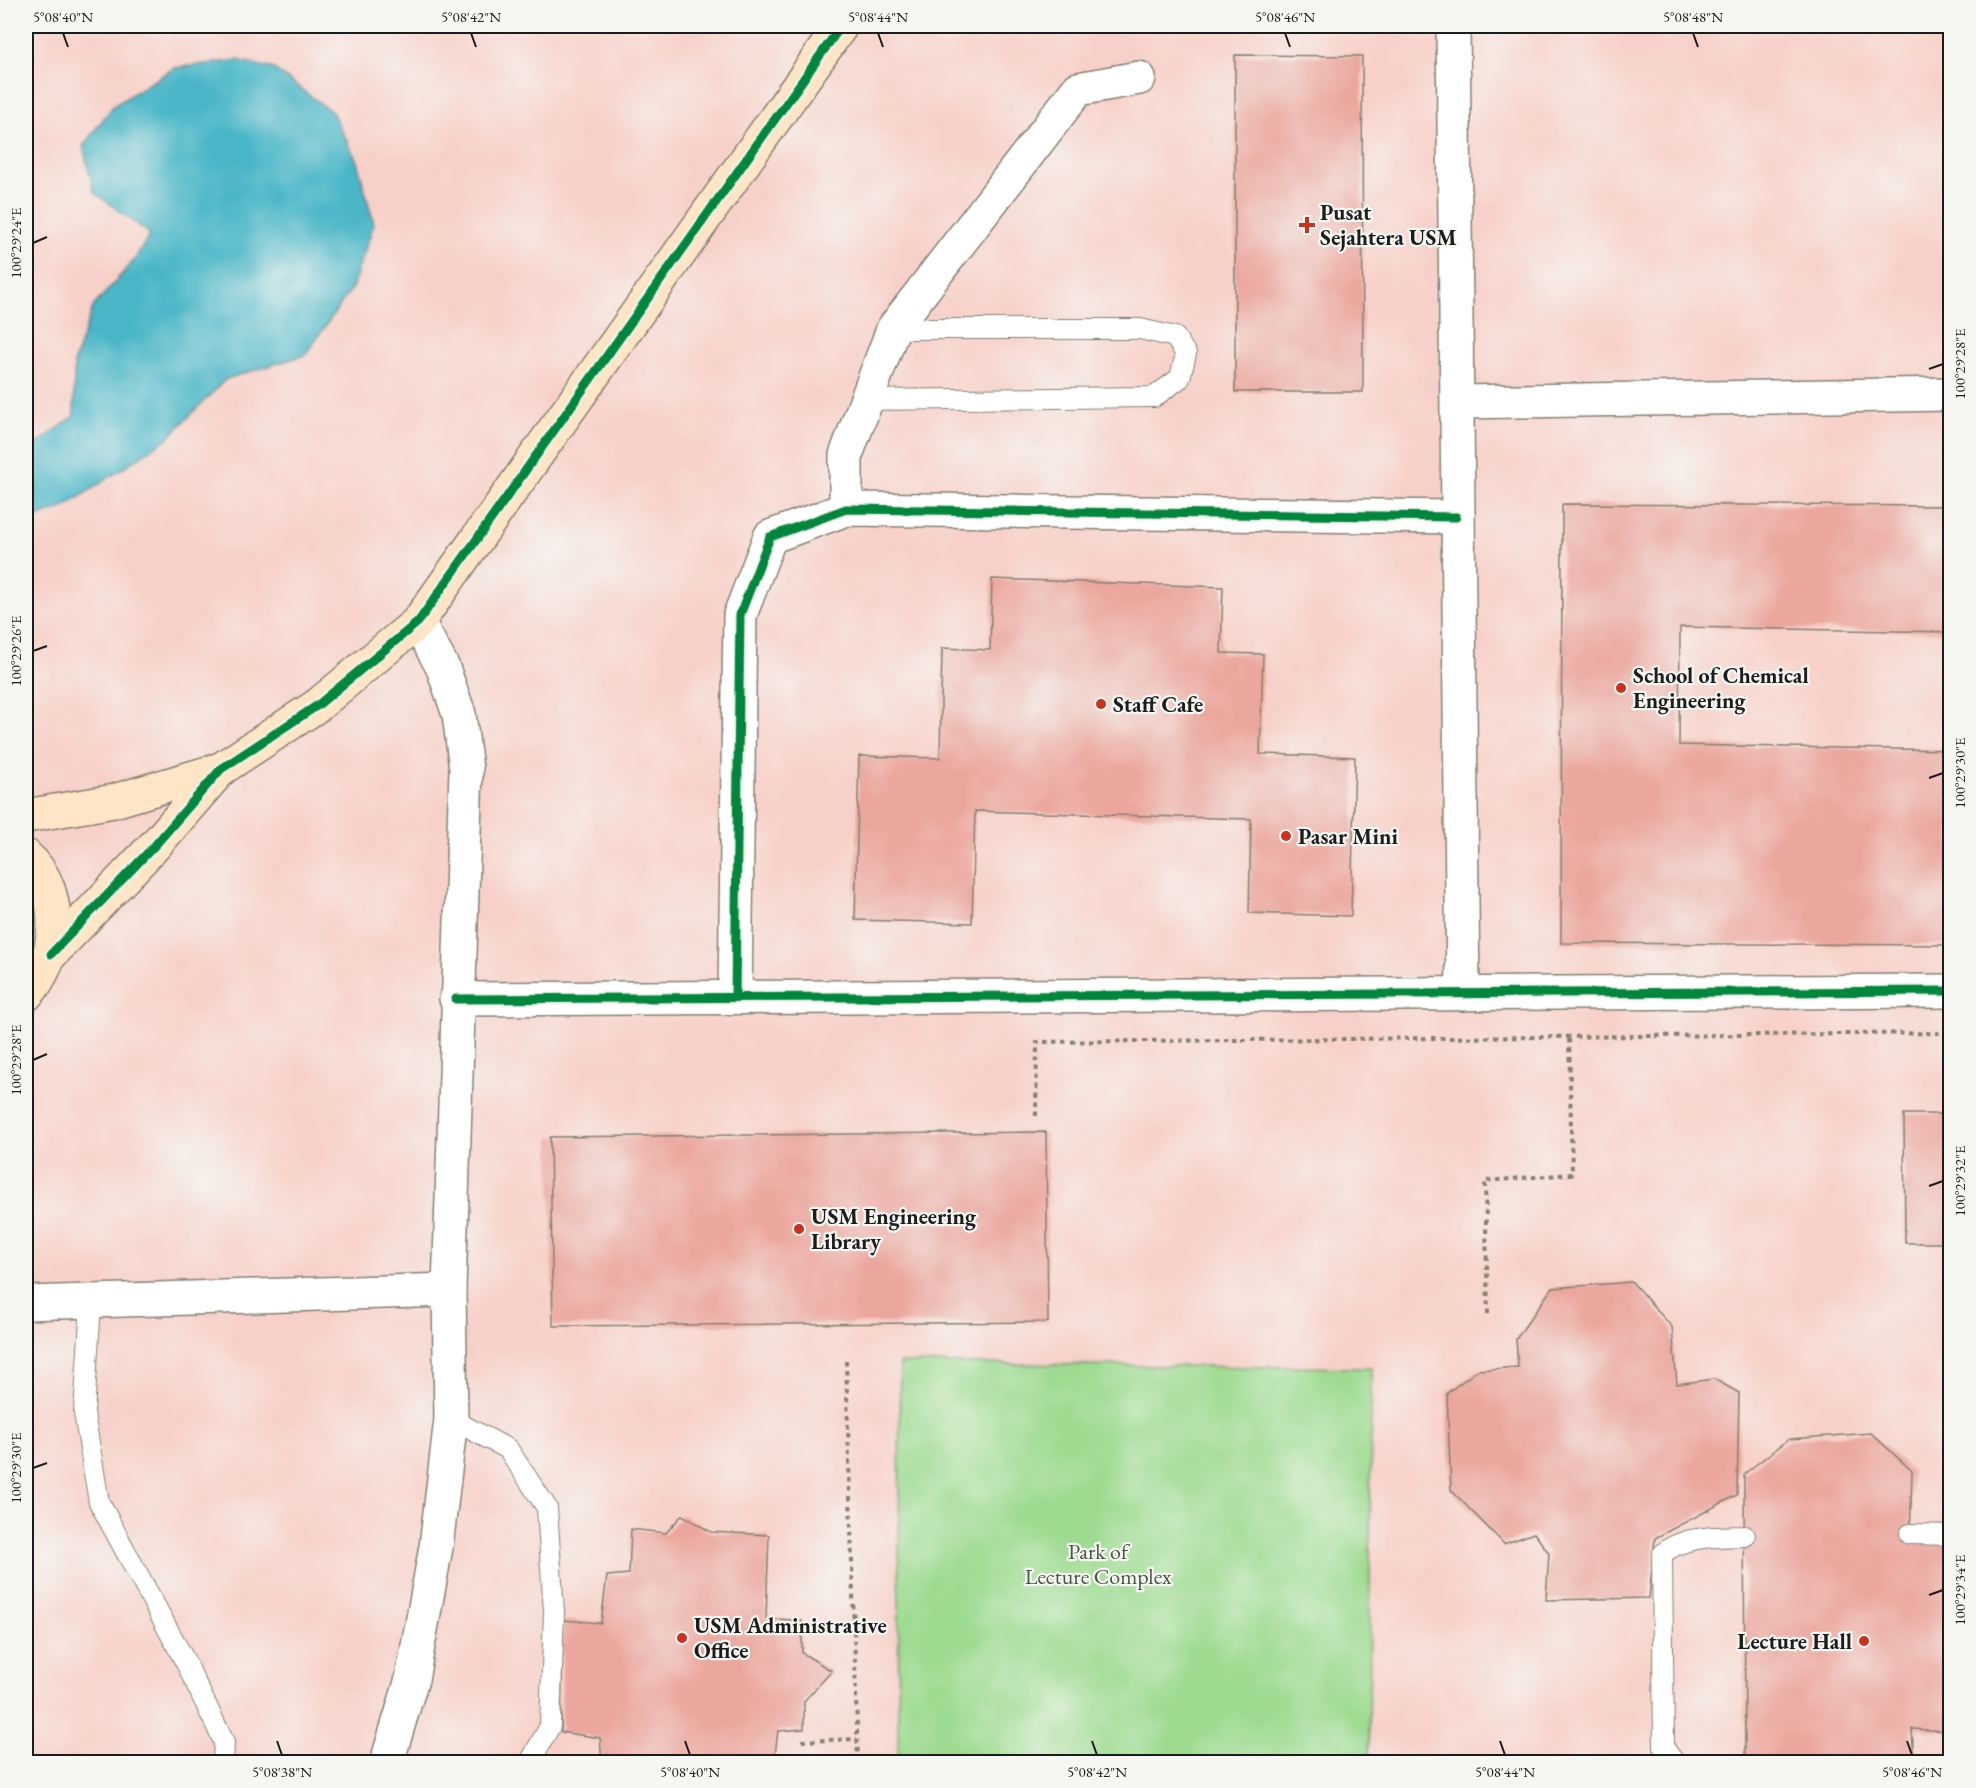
<svg xmlns="http://www.w3.org/2000/svg" width="1976" height="1788" viewBox="0 0 1976 1788" font-family="'EB Garamond',serif">
  <style>
    .built { fill: #f7d1c9 }
    .green { fill: #9ddb90; stroke: #5c7c56; stroke-width: 1.5 }
    .water { fill: #4ab6c7; stroke: #336972; stroke-width: 1.5 }
    .building { fill: #eba69d }
    .lines { fill: none; stroke-linecap: round; stroke-linejoin: round }
    .lane-casing { stroke: #858072; stroke-width: 22 }
    .street-casing { stroke: #858072; stroke-width: 36 }
    .secondary-casing { stroke: #858072; stroke-width: 36 }
    .path { stroke: #858072; stroke-width: 4; stroke-dasharray: 4.5 4.5; stroke-linecap: butt }
    .lane { stroke: #fff; stroke-width: 20 }
    .street { stroke: #fff; stroke-width: 33 }
    .secondary { stroke: #fde5c5; stroke-width: 33 }
    .cycleway-casing { stroke: #f6f6f2; stroke-width: 13 }
    .cycleway { stroke: #00873e; stroke-width: 9 }
    .ticks { fill: none; stroke: #1c1c1c; stroke-width: 2 }
    .poi-dot { fill: #c8321e; stroke: #f6f6f2; stroke-width: 2 }
    .labels { text-anchor: middle; stroke-width: 4.5; stroke-linejoin: round; paint-order: stroke }
    .poi-label { font-size: 22px; font-weight: bold; fill: #1c1c1c; stroke: #f6f6f2; text-anchor: start }
    .park-label { font-size: 22px; fill: #43553f; stroke: #f6f6f2 }
    .neatline { fill: none; stroke: #1c1c1c; stroke-width: 2 }
    .ticks-label { font-size: 15px; text-anchor: middle; fill: #1c1c1c }
  </style>
  <rect width="100%" height="100%" fill="#f6f6f2"/>
  <filter id="ink" filterUnits="userSpaceOnUse"><feTurbulence type="fractalNoise" baseFrequency=".0167" numOctaves="2"/><feDisplacementMap in="SourceGraphic" scale="12" xChannelSelector="R" yChannelSelector="G"/><feConvolveMatrix kernelMatrix="1 2 1 2 8 2 1 2 1" color-interpolation-filters="sRGB"/></filter>
  <filter id="wash" filterUnits="userSpaceOnUse"><feTurbulence type="fractalNoise" baseFrequency=".008" numOctaves="4" result="noise"/><feDisplacementMap in="SourceGraphic" scale="24" xChannelSelector="R" yChannelSelector="G"/><feGaussianBlur stdDeviation="1.35" result="paint"/><feColorMatrix in="noise" values="0 0 0 0 0 0 0 0 0 0 0 0 0 0 0 0 0 1.4 0 .05"/><feComposite in="paint" operator="in"/></filter>
  <g filter="url(#wash)">
    <rect width="100%" height="100%" fill="#eee3c7"/>
    <rect class="built" x="26" y="26" width="1924" height="1736"/>
    <path class="green" d="M900,1363L1371,1368L1369,1762H898Z"/>
    <path class="water" d="M238,60L274,69L332,112L357,161L374,224L352,288L305,355L226,379L168,438L65,507L26,521V452L74,416V362L93,307L135,259L150,234L94,192L83,146L113,106L174,68Z"/>
    <g id="blocks">
      <g class="building">
        <path d="M1235,55L1362,56L1363,392H1235Z"/>
        <path d="M1562,504L1950,506V632L1680,627L1679,745L1950,750V945L1561,943Z"/>
        <path d="M992,579L1223,587L1221,653L1263,654L1260,754L1355,757L1351,916L1249,913L1251,819L975,811L972,923L855,920L859,756L940,758L942,648L990,650Z"/>
        <path d="M1904,1114H1950V1243H1905Z"/>
        <path d="M1046,1132L1048,1322L553,1326L550,1137Z"/>
        <path d="M1632,1282L1672,1327L1677,1384L1714,1379L1739,1393L1737,1495L1655,1538L1649,1598L1546,1600L1549,1553L1534,1533L1504,1544L1451,1490L1447,1393L1478,1370L1518,1367L1516,1339L1552,1288Z"/>
        <path d="M1871,1433L1912,1471L1910,1540L1950,1545V1731L1912,1729L1914,1762H1745L1744,1474L1789,1439Z"/>
        <path d="M682,1515L711,1532L769,1535L766,1618L802,1621V1653L832,1671L804,1701V1729L778,1731L774,1762H602L600,1738L561,1732L563,1620L601,1623L607,1576L629,1574L631,1529L666,1533Z"/>
      </g>
    </g>
  </g>
  <g filter="url(#ink)">
    <use href="#blocks" fill-opacity="0" stroke="#858072" stroke-width="1.5"/>
    <g class="lines">
      <defs>
        <g id="lane">
          <path d="M866,400L1154,397L1180,378L1186,354L1175,337L1140,329H893"/>
          <path d="M91,1303L84,1413L99,1502L185,1661L224,1742L223,1762"/>
          <path d="M451,1419L508,1449L547,1508L554,1612L550,1726L530,1762"/>
          <path d="M1910,1534L1950,1535"/>
          <path d="M1674,1762L1664,1748L1662,1555C1680,1535 1720,1537 1745,1536"/>
        </g>
        <g id="street">
          <path d="M1453,26L1463,994"/>
          <path d="M1458,402L1950,394"/>
          <path d="M846,509V455L893,329L1078,89L1139,78"/>
          <path d="M735,997L740,615L770,537L846,509L1456,517"/>
          <path d="M456,999L1950,991"/>
          <path d="M26,1303L449,1290"/>
          <path d="M387,1762L412,1679L436,1547L451,1419L449,1290L466,769L459,714L443,668L418,622"/>
        </g>
        <g id="secondary">
          <path d="M26,816L114,801L221,769"/>
          <path d="M26,856C66,891 60,960 26,995"/>
          <path d="M51,954L156,844L221,769L318,705L418,622L841,26"/>
        </g>
      </defs>
      <use href="#lane" class="lane-casing"/>
      <use href="#street" class="street-casing"/>
      <use href="#secondary" class="secondary-casing"/>
      <g class="path">
        <path d="M1036,1116L1037,1042L1950,1033"/>
        <path d="M1488,1314L1485,1181L1572,1174L1569,1037"/>
        <path d="M846,1361L858,1762"/>
        <path d="M802,1741L857,1739"/>
      </g>
      <use href="#lane" class="lane"/>
      <use href="#street" class="street"/>
      <use href="#secondary" class="secondary"/>
      <defs>
        <g id="cycleway">
          <path d="M51,954L156,844L221,769L318,705L418,622L841,26"/>
          <path d="M735,997L740,615L770,537L846,509L1456,517"/>
          <path d="M456,999L1950,991"/>
        </g>
      </defs>
      <use href="#cycleway" class="cycleway-casing"/>
      <use href="#cycleway" class="cycleway"/>
    </g>
  </g>
  <path class="ticks" d="M63,33L68,47M471,33L476,47M878,33L883,47M1285,33L1290,47M1693,33L1698,47M33,243L47,237M1929,369L1943,364M33,651L47,646M1929,778L1943,773M33,1060L47,1054M1929,1186L1943,1181M33,1468L47,1463M1929,1595L1943,1590M277,1741L282,1755M685,1741L690,1755M1092,1741L1097,1755M1500,1741L1505,1755M1907,1741L1912,1755"/>
  <g class="poi-dot">
    <path d="M1304 216h6v6h6v6h-6v6h-6v-6h-6v-6h6z"/>
    <circle cx="1621" cy="688" r="6"/>
    <circle cx="1101" cy="704" r="6"/>
    <circle cx="1286" cy="836" r="6"/>
    <circle cx="799" cy="1229" r="6"/>
    <circle cx="682" cy="1638" r="6"/>
    <circle cx="1864" cy="1641" r="6"/>
  </g>
  <g class="labels">
    <g class="poi-label">
      <text x="1320" y="220">Pusat<tspan x="1320" dy="25">Sejahtera USM</tspan></text>
      <text x="1633" y="683">School of Chemical<tspan x="1633" dy="25">Engineering</tspan></text>
      <text x="1113" y="712">Staff Cafe</text>
      <text x="1298" y="844">Pasar Mini</text>
      <text x="811" y="1224">USM Engineering<tspan x="811" dy="25">Library</tspan></text>
      <text x="694" y="1633">USM Administrative<tspan x="694" dy="25">Office</tspan></text>
      <text x="1852" y="1649" text-anchor="end">Lecture Hall</text>
    </g>
    <g class="park-label">
      <text x="1098" y="1559">Park of<tspan x="1098" dy="25">Lecture Complex</tspan></text>
    </g>
  </g>
  <rect width="1976" height="1788" fill="none" stroke="#f6f6f2" stroke-width="66"/>
  <rect x="33" y="33" width="1910" height="1722" class="neatline"/>
  <g class="ticks-label">
    <text x="63" y="22">5°08'40"N</text>
    <text x="471" y="22">5°08'42"N</text>
    <text x="878" y="22">5°08'44"N</text>
    <text x="1285" y="22">5°08'46"N</text>
    <text x="1693" y="22">5°08'48"N</text>
    <text transform="translate(16 243) rotate(-90)" y="5">100°29'24"E</text>
    <text transform="translate(1960 364) rotate(-90)" y="5">100°29'28"E</text>
    <text transform="translate(16 651) rotate(-90)" y="5">100°29'26"E</text>
    <text transform="translate(1960 773) rotate(-90)" y="5">100°29'30"E</text>
    <text transform="translate(16 1060) rotate(-90)" y="5">100°29'28"E</text>
    <text transform="translate(1960 1181) rotate(-90)" y="5">100°29'32"E</text>
    <text transform="translate(16 1468) rotate(-90)" y="5">100°29'30"E</text>
    <text transform="translate(1960 1590) rotate(-90)" y="5">100°29'34"E</text>
    <text x="282" y="1777">5°08'38"N</text>
    <text x="690" y="1777">5°08'40"N</text>
    <text x="1097" y="1777">5°08'42"N</text>
    <text x="1505" y="1777">5°08'44"N</text>
    <text x="1912" y="1777">5°08'46"N</text>
  </g>
</svg>
